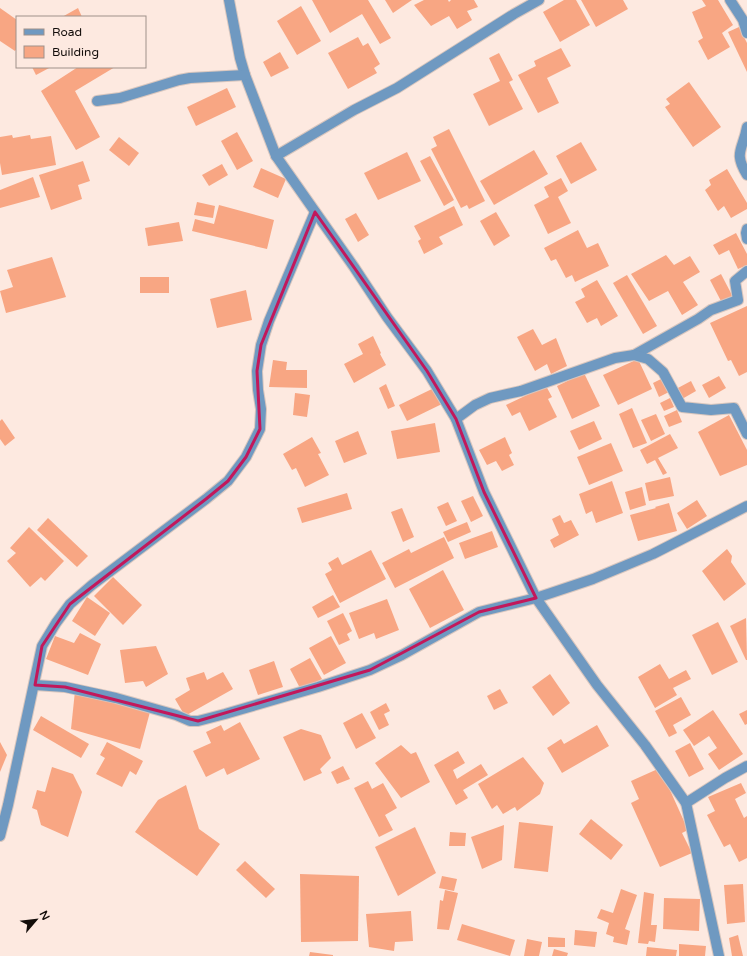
<svg xmlns="http://www.w3.org/2000/svg" width="747" height="956" viewBox="0 0 747 956" font-family="'Varela Round',sans-serif">
  <style>
    .building { fill: #f8a683 }
    .lines { fill: none; stroke-linecap: round; stroke-linejoin: round }
    .minor-casing { stroke: #d8c6be; stroke-width: 12 }
    .minor { stroke: #6f99c1; stroke-width: 10 }
    .marked { fill: none; stroke: #c2185b; stroke-width: 3; stroke-linejoin: round }
  </style>
  <rect width="100%" height="100%" fill="#fde9e0"/>
  <g class="building">
    <path d="M312,0H368L391,38L380,44L362,14L330,33Z"/>
    <path d="M385,0H412L393,13Z"/>
    <path d="M424,0H448L449,2L451,0H474L478,7L467,11L472,20L457,29L449,16L431,26L414,5Z"/>
    <path d="M564,0H576L590,25L560,42L543,12Z"/>
    <path d="M581,0H623L628,9L596,27Z"/>
    <path d="M702,0H718L733,25L722,33L730,47L708,60L698,41L703,38L692,12L706,6Z"/>
    <path d="M301,6L321,41L297,55L277,21Z"/>
    <path d="M0,8L17,20V48L15,51L0,41Z"/>
    <path d="M78,8L82,17H62Z"/>
    <path d="M739,27L747,43V72L728,32Z"/>
    <path d="M358,37L363,46L368,43L380,64L374,68L377,73L348,89L328,53Z"/>
    <path d="M561,48L571,66L547,78L559,103L538,113L518,75L536,66L534,61Z"/>
    <path d="M280,52L289,68L271,77L263,62Z"/>
    <path d="M499,53L513,80L509,82L523,109L489,126L473,94L500,81L489,58Z"/>
    <path d="M32,67H51L36,75Z"/>
    <path d="M78,67H115L75,91L100,137L76,150L41,91Z"/>
    <path d="M689,82L721,127L693,147L665,107L670,104L666,99Z"/>
    <path d="M227,88L236,107L196,126L187,107Z"/>
    <path d="M449,129L485,201L469,209L467,205L461,208L431,149L437,146L433,137Z"/>
    <path d="M237,132L253,161L237,170L221,141Z"/>
    <path d="M12,135L13,138L30,135L31,139L51,136L56,165L2,175L0,163V137Z"/>
    <path d="M119,137L139,153L129,166L109,150Z"/>
    <path d="M581,142L597,170L571,184L556,156Z"/>
    <path d="M534,150L548,174L494,205L480,181Z"/>
    <path d="M407,152L421,181L378,200L364,173Z"/>
    <path d="M430,156L454,200L444,206L420,161Z"/>
    <path d="M83,161L90,181L78,185L82,199L51,210L39,175Z"/>
    <path d="M222,164L228,175L209,186L202,175Z"/>
    <path d="M261,168L286,179L278,198L253,187Z"/>
    <path d="M727,169L747,203V209L731,218L724,206L718,211L705,190L711,185L709,180Z"/>
    <path d="M33,177L40,197L0,208V190Z"/>
    <path d="M561,178L568,191L558,197L571,223L548,234L534,205L549,197L544,187Z"/>
    <path d="M197,202L215,206L213,218L194,215Z"/>
    <path d="M219,205L274,220L267,249L192,231L195,219L214,224Z"/>
    <path d="M454,206L463,225L439,237L443,244L424,254L418,241L421,239L414,226Z"/>
    <path d="M496,212L510,236L494,246L480,221Z"/>
    <path d="M356,213L369,235L358,242L345,219Z"/>
    <path d="M179,222L183,241L148,246L145,228Z"/>
    <path d="M578,230L587,248L598,243L609,266L575,282L572,275L566,278L556,259L551,261L544,248Z"/>
    <path d="M736,233L747,254V265L738,269L729,250L719,255L713,245Z"/>
    <path d="M666,255L674,265L690,256L700,272L683,282L698,305L682,315L668,291L649,301L631,274Z"/>
    <path d="M52,257L66,297L6,313L0,291L13,287L7,270Z"/>
    <path d="M721,274L733,297L722,303L710,280Z"/>
    <path d="M627,275L657,326L643,334L613,283Z"/>
    <rect x="140" y="277" width="29" height="16"/>
    <path d="M597,280L618,316L601,326L597,318L587,323L575,302L585,297L581,289Z"/>
    <path d="M246,290L252,320L217,328L210,299Z"/>
    <path d="M747,306V372L739,376L731,360L728,361L710,323Z"/>
    <path d="M533,329L542,345L556,338L567,366L551,374L547,364L535,371L517,337Z"/>
    <path d="M373,336L381,353L380,354L386,365L354,383L344,364L363,354L358,344Z"/>
    <path d="M638,359L652,389L618,405L603,375Z"/>
    <path d="M273,360L287,362L286,370H307V388L269,387Z"/>
    <path d="M584,373L600,406L572,419L557,386Z"/>
    <path d="M719,376L726,388L709,398L702,385Z"/>
    <path d="M663,378L669,392L659,397L653,383Z"/>
    <path d="M691,381L696,391L682,399L676,389Z"/>
    <path d="M386,384L395,406L388,409L379,388Z"/>
    <path d="M546,386L552,397L548,399L557,417L529,431L520,412L512,416L506,405Z"/>
    <path d="M434,388L442,404L407,421L399,405Z"/>
    <path d="M295,393L310,395L307,417L293,415Z"/>
    <path d="M670,398L674,407L664,411L660,403Z"/>
    <path d="M632,408L647,443L633,448L619,414Z"/>
    <path d="M677,410L682,422L669,427L664,416Z"/>
    <path d="M656,414L665,434L651,441L641,420Z"/>
    <path d="M729,415L747,450V465L720,476L698,432Z"/>
    <path d="M2,419L15,438L5,446L0,439V421Z"/>
    <path d="M594,421L602,439L579,450L570,431Z"/>
    <path d="M435,423L440,452L397,459L391,431Z"/>
    <path d="M358,431L367,454L344,463L335,441Z"/>
    <path d="M670,434L678,448L658,458L667,473L663,475L655,460L647,464L640,450Z"/>
    <path d="M312,437L321,453L318,454L329,475L305,487L296,468L292,470L283,454Z"/>
    <path d="M505,437L512,453L509,455L514,465L502,471L496,461L487,465L479,450Z"/>
    <path d="M611,443L623,471L589,485L577,457Z"/>
    <path d="M670,477L674,496L649,501L645,483Z"/>
    <path d="M612,481L623,513L596,523L592,511L586,514L579,494Z"/>
    <path d="M642,487L646,505L630,510L625,492Z"/>
    <path d="M347,493L352,509L302,523L297,508Z"/>
    <path d="M473,496L483,516L471,522L461,501Z"/>
    <path d="M697,500L707,516L687,529L677,513Z"/>
    <path d="M448,502L457,521L446,526L437,507Z"/>
    <path d="M669,503L677,531L638,541L630,515L656,508L655,507Z"/>
    <path d="M402,508L414,537L403,542L391,512Z"/>
    <path d="M560,515L564,523L571,520L579,535L554,548L550,540L559,535L552,519Z"/>
    <path d="M48,518L88,556L77,567L37,530Z"/>
    <path d="M467,522L471,532L448,542L443,532Z"/>
    <path d="M29,527L64,561L45,581L41,577L30,587L7,561L16,553L10,548Z"/>
    <path d="M492,531L498,547L465,559L459,543Z"/>
    <path d="M444,537L454,558L395,588L382,563L409,549L411,553Z"/>
    <path d="M727,549L732,556L731,562L746,584L724,601L702,571Z"/>
    <path d="M371,550L386,579L340,603L325,574L332,570L328,563L338,557L342,565Z"/>
    <path d="M443,570L464,610L430,628L409,589Z"/>
    <path d="M113,577L142,605L123,625L94,596Z"/>
    <path d="M333,595L340,607L318,618L312,607Z"/>
    <path d="M87,597L110,613L95,636L72,621Z"/>
    <path d="M387,599L399,630L376,639L374,633L359,639L349,613Z"/>
    <path d="M343,613L352,631L347,634L350,640L339,645L327,621Z"/>
    <path d="M746,618L747,660H746L730,626Z"/>
    <path d="M718,622L738,662L712,675L692,635Z"/>
    <path d="M80,633L101,644L88,675L46,659L55,636L74,643Z"/>
    <path d="M331,636L346,663L324,675L309,648Z"/>
    <path d="M156,646L168,674L146,687L143,681L125,683L120,650Z"/>
    <path d="M310,658L322,679L301,690L290,669Z"/>
    <path d="M274,661L283,687L258,695L249,670Z"/>
    <path d="M660,664L669,679L686,670L691,679L673,688L677,695L655,708L638,677Z"/>
    <path d="M204,672L207,680L223,672L233,689L185,716L175,699L190,690L186,678Z"/>
    <path d="M550,674L570,703L553,716L532,687Z"/>
    <path d="M500,689L508,703L494,710L487,696Z"/>
    <path d="M75,691L150,712L140,749L71,729Z"/>
    <path d="M681,697L691,715L673,725L677,733L669,737L655,711Z"/>
    <path d="M386,703L390,711L384,714L389,725L379,730L370,712Z"/>
    <path d="M713,710L743,754L719,770L708,754L717,748L709,736L694,746L683,730Z"/>
    <path d="M747,710V724L745,725L739,714Z"/>
    <path d="M362,713L376,738L356,749L343,723Z"/>
    <path d="M41,716L89,744L81,758L33,730Z"/>
    <path d="M240,722L260,759L227,775L224,768L206,777L193,751L211,743L206,732L221,725L224,731Z"/>
    <path d="M597,725L609,746L562,773L547,748L561,739L564,744Z"/>
    <path d="M301,729L321,735L331,758L320,769L322,773L304,781L283,737Z"/>
    <path d="M0,742L7,755L0,772Z"/>
    <path d="M107,742L143,761L136,775L130,771L122,787L96,774L105,758L100,755Z"/>
    <path d="M690,743L704,769L689,777L675,751Z"/>
    <path d="M401,745L411,754L416,752L430,782L401,798L375,763Z"/>
    <path d="M458,751L465,763L453,770L457,779L481,764L488,775L463,790L468,798L456,805L434,765Z"/>
    <path d="M523,757L544,783L540,794L517,811L515,807L503,814L497,805L492,809L478,784Z"/>
    <path d="M343,766L350,779L337,784L331,772Z"/>
    <path d="M52,767L73,774L82,792L68,837L41,825L37,810L32,808L37,790L45,792Z"/>
    <path d="M660,768L688,830L682,833L692,853L660,867L631,803L639,799L631,781Z"/>
    <path d="M368,781L372,789L383,783L397,808L385,815L393,830L379,837L354,788Z"/>
    <path d="M741,783L746,793L735,799L744,818L747,816V858L739,862L730,844L724,847L707,815L715,811L708,797Z"/>
    <path d="M186,785L199,829L220,844L197,876L135,832L158,800Z"/>
    <path d="M591,819L623,845L611,860L579,834Z"/>
    <path d="M519,822L553,826L548,872L514,868Z"/>
    <path d="M504,825L502,860L482,869L471,837Z"/>
    <path d="M415,827L436,873L398,896L375,847Z"/>
    <path d="M450,832L466,833L465,846H449Z"/>
    <path d="M245,861L275,889L266,898L236,870Z"/>
    <path d="M300,874L359,876L358,941L301,942Z"/>
    <path d="M442,876L457,879L454,891L439,888Z"/>
    <path d="M743,884L745,922L727,924L724,885Z"/>
    <path d="M621,889L637,895L625,929L630,931L627,945L613,942L614,937L606,934L609,923L597,918L601,909L613,913Z"/>
    <path d="M445,890L458,893L449,930L437,929L440,900L443,901Z"/>
    <path d="M644,892L654,894L651,925H657L655,942L649,941L648,944L638,943Z"/>
    <path d="M664,898L700,899L699,931L663,929Z"/>
    <path d="M411,911L413,941L395,942L394,951L369,947L366,914Z"/>
    <path d="M462,924L515,940L510,956L457,940Z"/>
    <path d="M575,930L597,932L595,947L574,945Z"/>
    <path d="M738,935L743,956H732L729,938Z"/>
    <path d="M548,937L565,938V947H548Z"/>
    <path d="M527,939L542,942L539,956H524Z"/>
    <path d="M679,944L706,946L705,956H679Z"/>
    <path d="M647,947L677,950L676,956H646Z"/>
    <path d="M554,949L568,953L567,956H552Z"/>
    <path d="M310,952L333,955V956H309Z"/>
  </g>
  <g class="lines">
    <defs>
      <g id="minor">
        <path d="M229,0L240,58L245,75L276,156L354,267L387,317L427,371L456,419L484,492L536,598L597,685L645,745L686,803L719,956"/>
        <path d="M730,0L743,20L747,33"/>
        <path d="M97,101L120,98L179,80L190,78L245,75"/>
        <path d="M747,127C743,150 733,152 747,175"/>
        <path d="M276,156L354,110L397,88L514,14L539,0"/>
        <path d="M747,229L746,233L747,239"/>
        <path d="M634,355L698,319L711,310L738,300L735,281L747,271"/>
        <path d="M456,419L475,405L490,398L521,391L615,358L634,355L648,359L663,372L682,407L711,410L734,408L747,434"/>
        <path d="M35,685L65,687L116,698L176,715L190,721H198L225,714L318,687L370,670L402,655L479,612L536,598L593,579L653,554L747,506"/>
        <path d="M686,803L725,778L747,766"/>
        <path d="M0,836L8,805L42,646L56,623L70,604L92,585L206,499L228,481L246,457L260,429L261,409L258,390L257,371L261,345L269,321L315,212"/>
      </g>
    </defs>
    <use href="#minor" class="minor-casing"/>
    <use href="#minor" class="minor"/>
  </g>
  <path class="marked" d="M315,212L427,371L456,419L484,492L536,598L479,612L370,670L198,721L65,687L35,685L42,646L70,604L206,499L228,481L246,457L260,429L257,371L261,345Z"/>
  <rect x="16" y="16" width="130" height="52" fill="#fde9e0" stroke="#9f918a"/>
  <rect x="24" y="29" width="20" height="6" fill="#6f99c1" stroke="#9f918a"/>
  <text x="52" y="36" font-size="12" fill="#130d0a">Road</text>
  <rect x="24" y="46" width="20" height="12" fill="#f8a683" stroke="#9f918a"/>
  <text x="52" y="56" font-size="12" fill="#130d0a">Building</text>
  <g transform="translate(36 920) rotate(62)" stroke="#fde9e0" stroke-width="3" paint-order="stroke">
  <path d="M0-3L7 15L0 10L-7 15Z" fill="#130d0a"/>
  <text y="-6" font-size="11" font-weight="bold" text-anchor="middle" fill="#130d0a">N</text>
  </g>
</svg>
